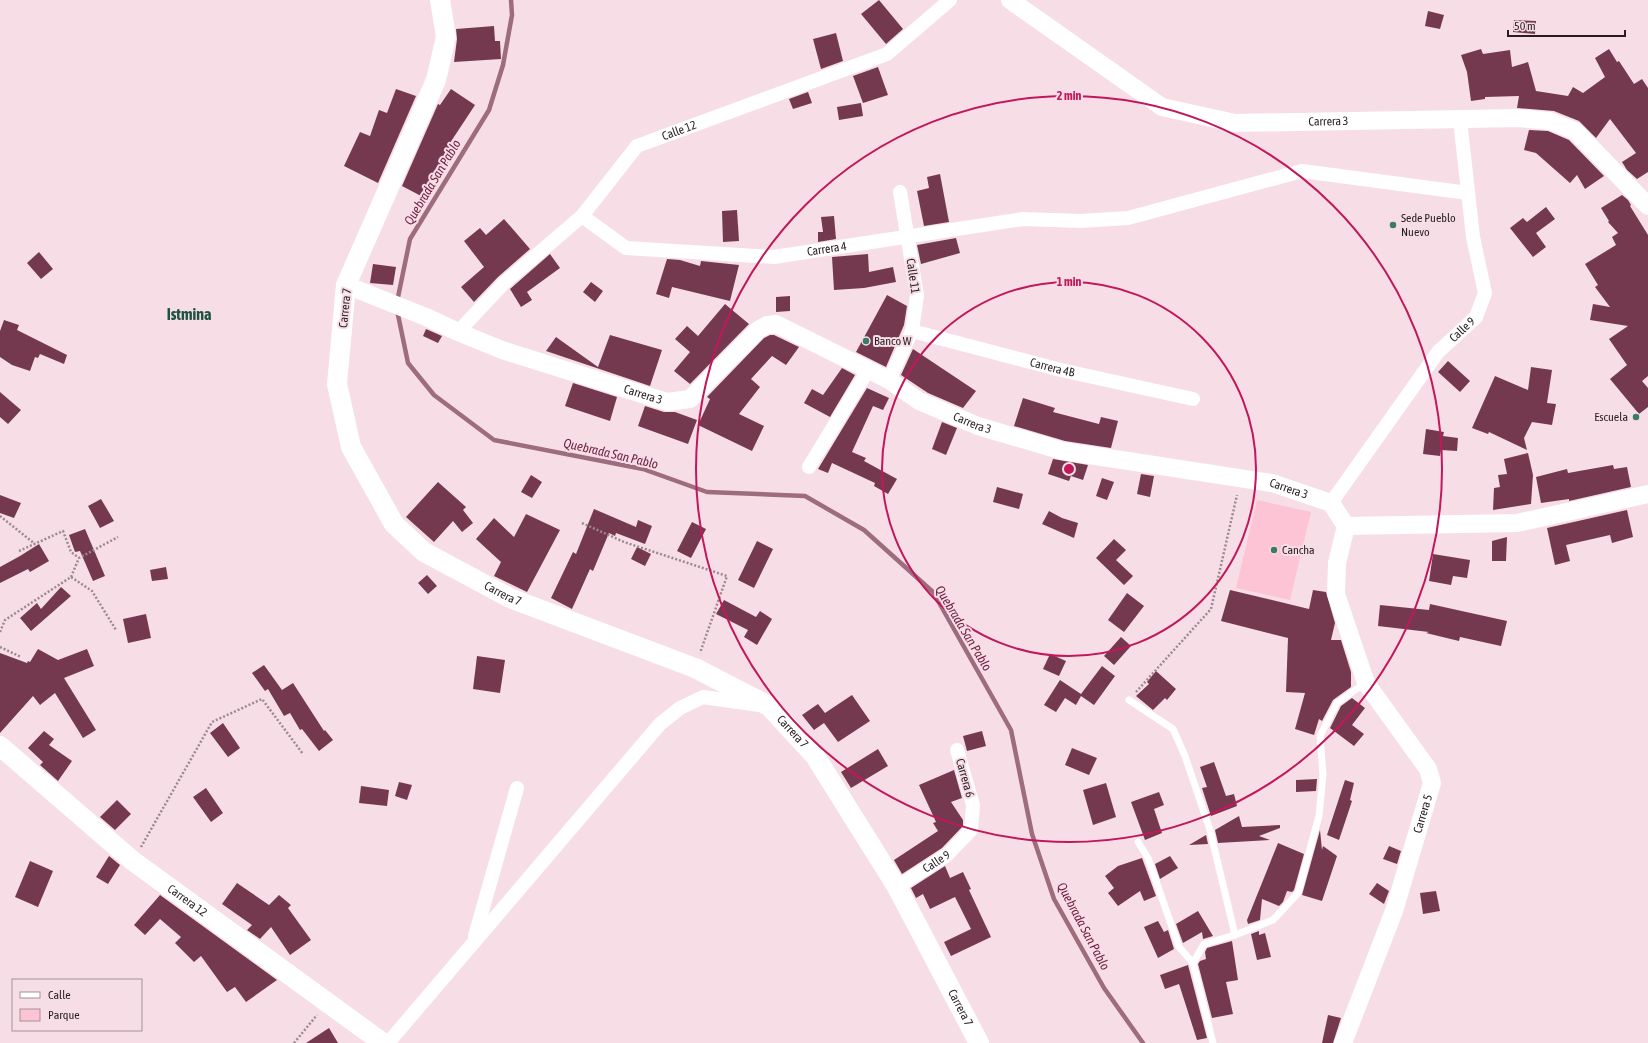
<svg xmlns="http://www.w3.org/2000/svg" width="1648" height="1043" viewBox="0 0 1648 1043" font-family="'Asap Condensed',sans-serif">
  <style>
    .green { fill: #fdc4d6 }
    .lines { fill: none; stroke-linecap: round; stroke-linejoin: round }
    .stream { stroke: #9d6c7d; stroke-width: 4.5 }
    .building { fill: #74394f }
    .path { stroke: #9b898f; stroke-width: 2.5; stroke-dasharray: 2 2; stroke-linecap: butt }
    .service { stroke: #fff; stroke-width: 7 }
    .minor { stroke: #fff; stroke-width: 14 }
    .tertiary { stroke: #fff; stroke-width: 18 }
    .secondary { stroke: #fff; stroke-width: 20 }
    .ring { fill: none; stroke: #c2185b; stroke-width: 2 }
    .poi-dot { fill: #3a7a67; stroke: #f7dee6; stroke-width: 1.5 }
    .labels { text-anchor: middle; stroke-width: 4; stroke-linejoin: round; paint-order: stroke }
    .street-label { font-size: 12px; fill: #271e21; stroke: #f7dee6 }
    .poi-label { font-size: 12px; fill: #271e21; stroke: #f7dee6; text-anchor: start }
    .water-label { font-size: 13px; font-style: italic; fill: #6e1f42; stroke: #f7dee6 }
    .district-label { font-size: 16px; font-weight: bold; fill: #205344; stroke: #f7dee6 }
    .centre { fill: #c2185b; stroke: #f7dee6; stroke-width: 2 }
    .ring-label { font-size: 12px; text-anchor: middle; font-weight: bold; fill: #c2185b; stroke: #f7dee6; stroke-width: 4; stroke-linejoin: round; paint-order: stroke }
  </style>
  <rect width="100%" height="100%" fill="#f7dee6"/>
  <path class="green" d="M1257,500L1311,512L1290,600L1236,588Z"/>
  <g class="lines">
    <g class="stream">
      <path d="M397,302L410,239L489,110L503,65L512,15L511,0"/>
      <path d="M397,310L408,363L434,395L494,440L643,469L707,492L805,496L864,530L933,592L1011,730L1032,834L1054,899L1104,988L1143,1043"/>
    </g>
  </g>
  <g class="building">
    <path d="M879,0L903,29L886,44L861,14Z"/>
    <path d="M1428,11L1444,15L1440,29L1425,26Z"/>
    <path d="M1514,20L1536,21L1535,34L1513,32Z"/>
    <path d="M494,26L495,41H500L501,59L454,62L457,39L456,29Z"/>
    <path d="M836,33L843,61L821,69L813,39Z"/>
    <path d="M1481,49L1483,54L1510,50L1512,67L1528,62L1536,91L1568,96L1573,87L1583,93L1605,77L1595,58L1609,49L1617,62L1619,61L1634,84L1642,79L1648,88V172L1637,179L1627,170L1622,162L1636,153L1610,119L1596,138L1579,121L1554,111L1517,108L1519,96L1485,97V99L1471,101L1467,72L1461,55Z"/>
    <path d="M878,67L888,95L863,103L853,76Z"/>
    <path d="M396,89L416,96L378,183L344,166L360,132L370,136L379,110L387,113Z"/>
    <path d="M451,89L475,105L450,143L458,148L442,171L438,169L423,197L402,186L438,104L440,105Z"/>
    <path d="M808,92L812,103L793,109L789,99Z"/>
    <path d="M861,103L863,116L839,120L837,107Z"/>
    <path d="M1529,130L1548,131L1569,140L1604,176L1585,189L1577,175L1570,183L1536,153L1524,150Z"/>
    <path d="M940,174L949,222L924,226L917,191L929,188L927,177Z"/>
    <path d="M1622,195L1628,200L1631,205L1630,206L1648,235V376L1642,381L1648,388V407L1639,414L1610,379L1627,365L1609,339L1628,326L1590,320L1593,304L1610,307L1595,287L1598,285L1585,264L1616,245L1612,237L1618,233L1608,222L1609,221L1601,208Z"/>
    <path d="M1546,207L1555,219L1536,233L1546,247L1533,257L1510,228L1523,218L1527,222Z"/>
    <path d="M737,210L739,241L723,242L722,211Z"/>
    <path d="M834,216L836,239L818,242V232H823L821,217Z"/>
    <path d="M504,219L530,249L498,277L474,302L461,287L484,267L464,241L480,228L486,235Z"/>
    <path d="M956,238L960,253L921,264L917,245Z"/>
    <path d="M39,252L53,269L41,279L27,263Z"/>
    <path d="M550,254L560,268L527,292L532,300L521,307L510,289Z"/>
    <path d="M868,254L869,272L893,267L896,282L864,288L834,290L832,257Z"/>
    <path d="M667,259L680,260L700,266L701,261L739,265L730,301L672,287L669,298L656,294Z"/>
    <path d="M373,264L396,267L393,285L370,283Z"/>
    <path d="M591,282L603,291L595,302L583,292Z"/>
    <path d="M887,295L907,306L904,325L886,367L856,352Z"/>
    <path d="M790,296V311L776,312V297Z"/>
    <path d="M725,304L749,324L690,384L674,371L690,352L675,339L687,326L698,336Z"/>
    <path d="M4,320L19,325L17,330L67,355L64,364L40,354L38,358L35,357L30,371L12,365L0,357V331Z"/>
    <path d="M426,329L442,336L438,343L423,336Z"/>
    <path d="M610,335L662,350L650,386L546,351L556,337L598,367Z"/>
    <path d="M770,335H774L799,347L786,365L772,356L751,379L760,387L739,414L764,426L752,451L698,425L710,399L707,397L764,338Z"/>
    <path d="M913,349L976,391L963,408L928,393L901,375Z"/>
    <path d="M1448,361L1470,381L1460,392L1438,372Z"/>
    <path d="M1531,367L1552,370L1547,403L1556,404L1552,425L1532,422L1524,438L1527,450L1489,432L1488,434L1472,428L1495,376L1528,390Z"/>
    <path d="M842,368L855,375L830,417L804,403L812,389L823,395Z"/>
    <path d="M573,383L617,397L610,421L565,406Z"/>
    <path d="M867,388L889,398L883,410L873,406L852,452L866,458L864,461L897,479L888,494L874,486L875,483L832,463L828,473L818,469Z"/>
    <path d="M0,392L21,410L8,424L0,417Z"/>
    <path d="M1023,398L1055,408L1053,412L1099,424L1101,417L1118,421L1111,448L1065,441L1014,426Z"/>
    <path d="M645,406L664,412H675L697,420L688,444L638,426Z"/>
    <path d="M942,422L957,428L946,455L932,449Z"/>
    <path d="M1426,429L1444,432L1443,436L1458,438L1457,451L1441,450L1440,456L1423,454Z"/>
    <path d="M1528,453L1533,475L1531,504L1493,510L1494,488L1500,487L1498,475L1507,474L1504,459Z"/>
    <path d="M1053,459L1088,465L1083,480L1071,476L1069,481L1048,474Z"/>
    <path d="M1613,465L1614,469L1627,467L1631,487L1569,501V499L1541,503L1536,477L1567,469L1568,473Z"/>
    <path d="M1141,474L1154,476L1150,497L1137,494Z"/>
    <path d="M531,475L542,482L532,498L521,492Z"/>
    <path d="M1102,478L1114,482L1107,500L1096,496Z"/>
    <path d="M438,482L466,507L463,510L473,523L462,532L453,521L434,542L406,517Z"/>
    <path d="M997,487L1023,494L1019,509L993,502Z"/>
    <path d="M0,495L21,503L14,518L0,513Z"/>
    <path d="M101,499L114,521L100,528L88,506Z"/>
    <path d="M594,509L636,527L638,520L652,526L645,544L616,533L615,536L609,533L593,571L590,569L572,609L551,598L573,552L576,554Z"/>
    <path d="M1627,510L1633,537L1612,543L1610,535L1566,545L1570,561L1555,565L1547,528Z"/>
    <path d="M1049,511L1062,518L1078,523L1074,538L1042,524Z"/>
    <path d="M526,514L560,530L527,592L494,576L501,562L476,539L494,518L514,537Z"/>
    <path d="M692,522L706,529L691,558L677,551Z"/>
    <path d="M85,529L105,576L93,581L80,551L75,552L69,535Z"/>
    <path d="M1507,537L1506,561H1492V541Z"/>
    <path d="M1114,539L1126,550L1116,560L1133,576L1124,585L1096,558Z"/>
    <path d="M757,541L773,549L754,588L738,580Z"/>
    <path d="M39,544L49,561L30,572L28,569L0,583V567L20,556Z"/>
    <path d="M637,547L651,554L645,566L631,559Z"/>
    <path d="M1433,554L1470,560L1467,578L1453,576L1451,585L1429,581Z"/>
    <path d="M166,567L168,579L152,581L150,570Z"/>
    <path d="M427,575L437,586L428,594L418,583Z"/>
    <path d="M61,587L71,596L31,631L20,618L37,603L41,609Z"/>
    <path d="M1230,590L1309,609L1313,590L1326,592L1335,623L1331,640H1341L1351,672V687L1333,700L1322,721L1319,719L1314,735L1295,729L1305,693L1286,692L1288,638L1221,621Z"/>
    <path d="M1127,593L1144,606L1124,632L1108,620Z"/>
    <path d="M724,600L756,617L760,611L772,619L757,645L744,637L748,630L716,614Z"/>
    <path d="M1430,604L1507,621L1501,646L1460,637L1459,641L1426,633L1429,632L1378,626L1380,605L1429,610Z"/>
    <path d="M146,614L151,638L128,643L123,619Z"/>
    <path d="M1121,637L1131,646L1114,665L1104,656Z"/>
    <path d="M38,649L58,660L87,649L94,666L64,678L96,730L83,738L55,693L40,705L33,696L0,733V653L27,663L28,661L30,662Z"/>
    <path d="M1050,654L1066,661L1059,676L1043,669Z"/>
    <path d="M477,656L505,660L500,693L473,689Z"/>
    <path d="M264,665L282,690L293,683L324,731L325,730L333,740L319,751L302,729L300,730L290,713L284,716L268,689L265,691L252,673Z"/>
    <path d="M1102,666L1115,676L1094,705L1081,696L1076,705L1065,698L1056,712L1044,705L1060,680L1081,694Z"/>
    <path d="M1156,671L1176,689L1167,700L1165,698L1153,710L1136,696L1149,684L1147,682Z"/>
    <path d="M852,695L870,721L838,742L824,723L814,730L802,715L818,704L825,713Z"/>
    <path d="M1352,698L1365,708L1352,725L1364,734L1354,746L1330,728L1341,706Z"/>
    <path d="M223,723L240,748L228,757L210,733Z"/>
    <path d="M44,731L54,739L49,745L72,761L58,781L40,765L43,762L28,748Z"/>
    <path d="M982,731L986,746L967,751L963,736Z"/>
    <path d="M1072,748L1097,758L1089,775L1065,765Z"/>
    <path d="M878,749L888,766L851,788L841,772Z"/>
    <path d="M1214,762L1226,796L1234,794L1237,806L1211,816L1202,788L1207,787L1200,767Z"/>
    <path d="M954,770L962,798L951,802L963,820V826L942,848L902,874L894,860L938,831L933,823L936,822L919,785Z"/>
    <path d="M1317,779L1316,791L1296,792V780Z"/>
    <path d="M1345,780L1354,783L1350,800L1352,801L1339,840L1327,835Z"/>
    <path d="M399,782L412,785L407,800L395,796Z"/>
    <path d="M1106,783L1116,817L1093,825L1083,790Z"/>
    <path d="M361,786L389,790L387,806L359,803Z"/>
    <path d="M206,788L223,813L211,822L193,797Z"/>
    <path d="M1159,792L1164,805L1154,809L1162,833L1145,840L1131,802Z"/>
    <path d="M117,800L131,814L115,830L100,817Z"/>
    <path d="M1239,816L1242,827L1280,825V828L1259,836L1270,840L1218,843L1215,830Z"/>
    <path d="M1320,830L1322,850L1323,846L1337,856L1322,901L1302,895Z"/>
    <path d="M1206,835L1208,844L1189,845Z"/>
    <path d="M1278,843L1304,854L1294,890L1292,892L1287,891L1283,902L1279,906L1262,899L1260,920L1248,924L1247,920Z"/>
    <path d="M1389,846L1401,851L1397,864L1383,859Z"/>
    <path d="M109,856L120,865L108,884L96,877Z"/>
    <path d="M1170,856L1178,868L1160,879L1155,864Z"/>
    <path d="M1142,858L1156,896L1144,901L1140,891L1118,906L1108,893L1114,888L1105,876L1118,866Z"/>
    <path d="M30,861L53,871L38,907L15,897Z"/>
    <path d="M945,866L950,878L963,872L971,889L969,890L991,937L951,956L944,942L971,929L955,897L930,909L923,894L916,898L911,888Z"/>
    <path d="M237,883L269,905L279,895L291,905L288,908L311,940L290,955L271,927L260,939L247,930L252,925L222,904Z"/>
    <path d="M1377,883L1389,891L1384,904L1369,894Z"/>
    <path d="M1436,891L1440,911L1423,914L1420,893Z"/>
    <path d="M160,895L277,980L246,1002L235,987L227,992L201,956L194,962L175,943L181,937L160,919L145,935L134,925Z"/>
    <path d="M1198,911L1213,936L1203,939L1202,932L1183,943L1176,924Z"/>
    <path d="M1158,921L1164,932L1168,930L1174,949L1158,958L1144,927Z"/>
    <path d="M1259,931V935L1265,933L1271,957L1257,960L1251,934Z"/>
    <path d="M1232,941L1238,980L1226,982L1233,1014L1212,1018L1198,964L1200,961L1206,959L1205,952L1207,948Z"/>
    <path d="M1188,965L1207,1038L1197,1040L1179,984L1165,989L1160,975Z"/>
    <path d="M1328,1015L1341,1018L1333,1043H1322Z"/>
    <path d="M329,1028L338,1043H306Z"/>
  </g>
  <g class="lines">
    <g class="path">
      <path d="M0,516L35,544"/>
      <path d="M582,523L624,542L727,576L700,653"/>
      <path d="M19,551L63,531L71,552L79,558"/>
      <path d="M71,577L79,558L118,537"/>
      <path d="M0,632L5,620L71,577L92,591L116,630"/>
      <path d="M0,647L21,657"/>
      <path d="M1136,692L1211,609L1237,495"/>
      <path d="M141,847L212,722L262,699L303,754"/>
      <path d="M294,1043L317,1015"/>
    </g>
    <g class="service">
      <path d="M1129,700L1173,729L1185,756L1210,830L1235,935"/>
      <path d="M1138,842L1148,858L1179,947L1193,963L1213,1043"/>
      <path d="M1193,963L1204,944L1235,935L1273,920L1298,893L1319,816L1323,775L1320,736L1337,703L1365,683"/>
    </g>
    <g class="minor">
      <path id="s1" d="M582,216L626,248L774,257L1023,219L1081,221L1128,218L1302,171L1468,193"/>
      <path id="s2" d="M912,331L1061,370L1193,399"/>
      <path id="s3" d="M458,332L504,283L582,216L637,146L887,54L950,0"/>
      <path d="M889,380L912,331L917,295L900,192"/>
      <path d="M809,467L868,370"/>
      <path id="s4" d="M1331,503L1438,352L1476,317L1485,293L1473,237L1460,120"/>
      <path id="s5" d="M897,887L947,855L971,830L973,805L957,750"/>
      <path d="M475,936L517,788"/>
      <path d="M388,1043L660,724L680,708L703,697L759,705"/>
    </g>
    <g class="tertiary">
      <path id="s6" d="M1010,0L1162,107L1235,123L1518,118L1550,121L1575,131L1648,206"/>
      <path id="s7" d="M346,285L426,317L458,332L502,350L667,402L690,399L758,330L767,325L776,324L889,380L919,401L978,426L1063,451L1272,483L1331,503L1346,526"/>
      <path d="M1346,526L1517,523L1648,494"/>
      <path id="s8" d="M1343,1043L1394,911L1432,783L1428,769L1366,683L1336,594L1337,563L1346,526"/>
    </g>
    <g class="secondary">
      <path id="s9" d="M440,0L446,37L436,80L346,285L337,384L351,447L394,524L424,552L510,598L695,668L769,706L815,756L897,887L979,1043"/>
      <path id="s10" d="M0,746L133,861L383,1043"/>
    </g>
  </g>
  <g class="ring">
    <circle cx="1069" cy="469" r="187"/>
    <circle cx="1069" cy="469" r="373"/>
  </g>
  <g class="poi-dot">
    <circle cx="1393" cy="225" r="4"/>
    <circle cx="866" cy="341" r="4"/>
    <circle cx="1636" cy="417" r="4"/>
    <circle cx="1274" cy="550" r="4"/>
  </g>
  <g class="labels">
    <g class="street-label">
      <text dy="4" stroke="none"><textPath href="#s6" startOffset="354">Carrera 3</textPath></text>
      <text dy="4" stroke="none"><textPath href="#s3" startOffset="304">Calle 12</textPath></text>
      <text dy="4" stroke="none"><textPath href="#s1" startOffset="256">Carrera 4</textPath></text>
      <text transform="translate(913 276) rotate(82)" y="4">Calle 11</text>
      <text transform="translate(345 308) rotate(-84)" y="4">Carrera 7</text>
      <text dy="4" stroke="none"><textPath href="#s4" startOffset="218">Calle 9</textPath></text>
      <text dy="4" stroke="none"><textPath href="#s2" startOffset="145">Carrera 4B</textPath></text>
      <text dy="4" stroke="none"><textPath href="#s7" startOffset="317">Carrera 3</textPath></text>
      <text dy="4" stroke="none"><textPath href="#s7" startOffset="702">Carrera 3</textPath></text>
      <text dy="4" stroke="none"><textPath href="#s7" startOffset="1026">Carrera 3</textPath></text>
      <text dy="4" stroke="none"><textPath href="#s9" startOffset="688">Carrera 7</textPath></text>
      <text dy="4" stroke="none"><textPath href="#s9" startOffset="1012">Carrera 7</textPath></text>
      <text transform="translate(965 778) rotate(74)" y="4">Carrera 6</text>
      <text dy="4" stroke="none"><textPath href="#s8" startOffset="243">Carrera 5</textPath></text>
      <text dy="4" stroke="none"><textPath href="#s5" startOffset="47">Calle 9</textPath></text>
      <text dy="4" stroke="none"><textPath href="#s10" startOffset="243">Carrera 12</textPath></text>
      <text dy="4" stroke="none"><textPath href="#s9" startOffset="1336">Carrera 7</textPath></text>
    </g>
    <g class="poi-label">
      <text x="1401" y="222">Sede Pueblo<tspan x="1401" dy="14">Nuevo</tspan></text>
      <text x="874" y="345">Banco W</text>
      <text x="1628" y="421" text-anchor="end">Escuela</text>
      <text x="1282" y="554">Cancha</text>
    </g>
    <g class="water-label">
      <text transform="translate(432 182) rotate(-59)" y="5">Quebrada San Pablo</text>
      <text transform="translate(611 453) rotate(13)" y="5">Quebrada San Pablo</text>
      <text transform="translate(964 628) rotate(59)" y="5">Quebrada San Pablo</text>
      <text transform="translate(1084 926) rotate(62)" y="5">Quebrada San Pablo</text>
    </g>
    <g class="district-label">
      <text x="189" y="320">Istmina</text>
    </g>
  </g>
  <circle cx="1069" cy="469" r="6" class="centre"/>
  <g class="ring-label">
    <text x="1069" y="100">2 min</text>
    <text x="1069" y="286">1 min</text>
  </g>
  <rect x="12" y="979" width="130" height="52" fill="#f7dee6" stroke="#a49197"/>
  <rect x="20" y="992" width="20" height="6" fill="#ffffff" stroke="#a49197"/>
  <text x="48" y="999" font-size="12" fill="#271e21">Calle</text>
  <rect x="20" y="1009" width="20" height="12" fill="#fdc4d6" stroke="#a49197"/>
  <text x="48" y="1019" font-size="12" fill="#271e21">Parque</text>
  <path d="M1508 30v6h117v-6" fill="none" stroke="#271e21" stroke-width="2"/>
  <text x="1514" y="30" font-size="12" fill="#271e21" stroke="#f7dee6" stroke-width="3" paint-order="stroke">50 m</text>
</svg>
